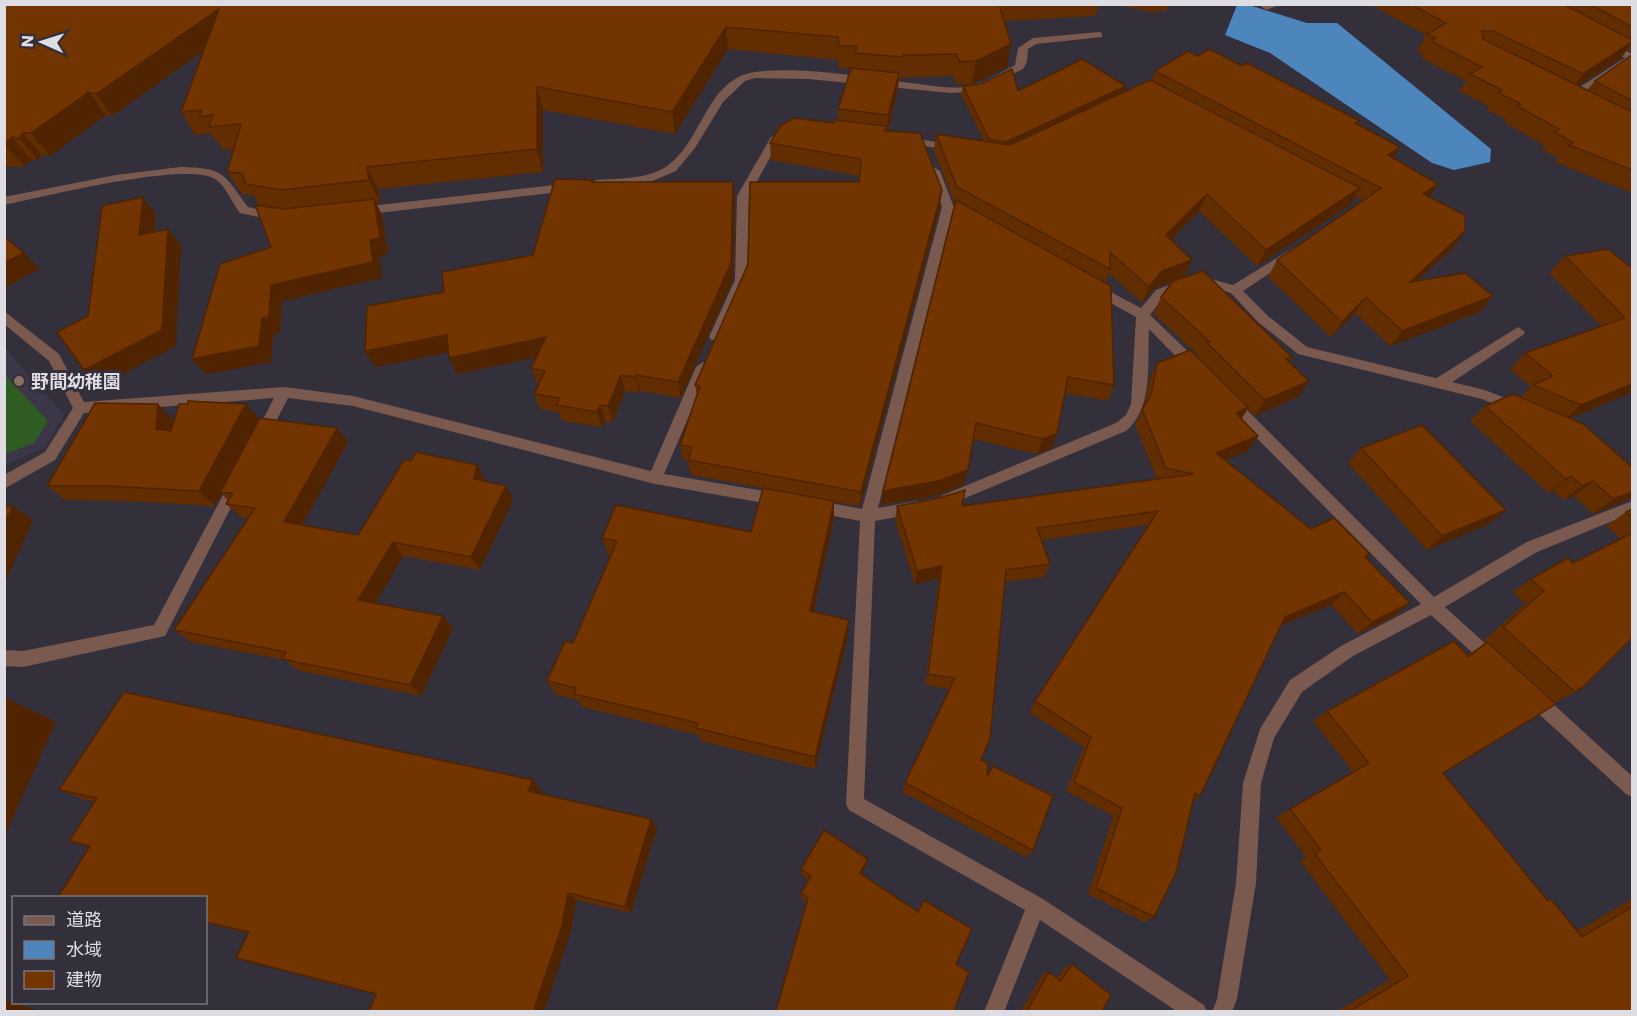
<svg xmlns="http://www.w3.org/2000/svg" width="1637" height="1016" font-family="Poppins,'Noto Sans JP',sans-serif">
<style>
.built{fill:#3c3748}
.green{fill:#2f5c21}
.water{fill:#4c86bd}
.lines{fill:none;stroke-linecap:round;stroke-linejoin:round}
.lane{fill:#7a594e;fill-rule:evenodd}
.street{fill:#7a594e;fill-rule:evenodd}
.wall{fill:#622d00}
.shaded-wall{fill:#502400}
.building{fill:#723400;stroke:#502400;stroke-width:1.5}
.education-dot{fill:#8d6e63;stroke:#332f3b;stroke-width:2}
.labels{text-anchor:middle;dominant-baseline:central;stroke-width:6;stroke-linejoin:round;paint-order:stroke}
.poi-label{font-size:18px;font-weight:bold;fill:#dfdde4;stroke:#332f3b;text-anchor:start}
</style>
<rect width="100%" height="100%" fill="#332f3b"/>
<path class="built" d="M4,347L64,415L45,447L5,465Z"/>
<path class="green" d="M5,375L48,421L34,443L5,454Z"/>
<path class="water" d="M1237,5H1249L1307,23H1337L1491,149L1490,162L1454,170L1432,163L1270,53L1225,35Z"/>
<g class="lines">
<path class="lane" d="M1099,32L1102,33V37L1036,44L1028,49L1027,62L1023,69L975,92L950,93L808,79L755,78L745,81L723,102L695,148L676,171L652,181L596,188L590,184L596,180C618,178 648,180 667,166C703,141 706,79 755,72C801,66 864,77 910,83C930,85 955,91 974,85C988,81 1002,72 1015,65L1018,48L1033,38Z
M180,167C225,168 223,173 248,207L281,214L283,217L277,221L240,213C232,203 226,186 215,179C186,161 43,197 4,205V197L116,175Z
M573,183L577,184V190L361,215L355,211L361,207Z
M1518,327L1525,332L1523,335L1445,387H1435L1433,383L1435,379Z"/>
<path class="street" d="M1258,4H1283L1266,10Z
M1604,43H1612L1632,54V62L1577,98L1576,101L1566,100V96L1625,58L1604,47Z
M784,131L789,134L779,141L749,196L747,280L721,340H711L709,337L735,280L737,196L771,137Z
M905,137L955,145L961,148L955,151L901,142V138Z
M934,167L940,171L953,205L963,211L957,215L952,213L878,508L917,501L922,503L924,507L922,511L917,513L875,521L864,799L1043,899L1204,1005L1207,1012H1178L1040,920L1004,1012H984L1025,910L849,810L846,804L860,521L814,512L809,510L807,506L809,502L814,500L862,509L942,207L928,171Z
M1293,248L1297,249V255L1243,291L1268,316L1307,347L1485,390L1520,404L1522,408L1520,412L1515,413L1482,399L1298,354L1258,322L1231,293L1197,284L1164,296L1150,315L1201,364L1203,368L1201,372H1191L1149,329C1147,362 1154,408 1126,431L951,504L946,506L941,504L939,500L941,496L1116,423L1126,415L1131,404L1136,317L1091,292L1089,289L1091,286H1099L1141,308L1156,290L1196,275L1233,285Z
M4,311L59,354L84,402L284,387L353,396L651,471L696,367L703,362L710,367L664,474L781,494L786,496L788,500L786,504L781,506L655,484L353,406L288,398L266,441H256L254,437L274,398L84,413L55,460L4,489V475L45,452L73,408L49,361L4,324Z
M1230,397L1235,398L1434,597L1527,542L1632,501V513L1537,552L1445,607L1499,656L1501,661L1499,666L1493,669L1487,666L1431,615L1353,656L1302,692L1274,738L1261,783L1256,883L1237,999L1232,1012H1212L1217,999L1236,883L1243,783L1260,729L1290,680L1341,646L1421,604L1225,406L1223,402L1225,398Z
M237,476L242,478L244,482L165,636L23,667L4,666V650L23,651L154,625L232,478Z
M1533,689L1539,691L1632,776V797L1626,794L1527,703L1524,697L1527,691Z"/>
</g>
<path class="wall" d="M4,4H1099L1096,16L1004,21L1007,67L972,84H957L953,76L901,78L900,80H898V90L888,131L940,207L860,506L834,502V519L813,612L849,620L848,635L815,769L701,741L699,735L582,707L578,700L556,695L547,681L573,643L611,555H608L602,538L751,532L763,488L691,475L688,461L683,460L680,445L697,395L695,385L859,182V176L771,160L770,143L838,121V109L851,68L839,69L838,60L728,49L675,134L543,110V172L378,189L380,203H376L382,215L388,254L379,256L382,278L282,301L280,333L273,334L271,362L206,374L192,359L271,247L260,206L253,195L242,194L227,172L234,149L223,150L216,139H214L210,133L195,135L181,112L203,51L112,116L106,115L50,156L42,155L37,160H31L24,167L4,166Z
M1112,4H1168L1166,11L1152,12Z
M1369,4H1632V52L1628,49L1621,58L1578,86L1587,90L1595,81L1632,55V193L1555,162L1558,158L1541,149L1544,145L1505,123L1507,120L1487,110L1489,107L1459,91L1466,81L1421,58L1423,54L1417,51L1426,35Z
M1198,56L1242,66L1360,121L1358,124L1400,147L1393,158L1438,184L1429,197L1465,231L1453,248L1417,281L1493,296L1480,312L1390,346L1355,313L1331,337L1268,277L1277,260L1363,200L1355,196L1350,205L1257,266L1199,211L1171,240L1192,260L1184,277L1292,357L1289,362L1309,381L1298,397L1255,416L1248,409L1242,418L1248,451L1225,460L1311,529L1370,554L1366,558L1394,616L1358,634L1331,605L1280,626L1200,796L1192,802L1154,917L1144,922L1088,894L1113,816L1066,791L1084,747L1029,712L1148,525L1042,540L1050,564L1044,577L1004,582L981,760L987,776L1033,850L1026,857L902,792L905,783L949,689L925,685L939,579L915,584L895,520L897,506H962L1157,479L1135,425L1144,406L1150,378L1157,363L1199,358L1200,357L1154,314L1161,297L1173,281L1155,288L1142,303L1109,273L1106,283L1114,385L1108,401L1065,393L1057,433L1052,448L1037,454L973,439L964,485L935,496L881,505L883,491L955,204L934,151L936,134L984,141L961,94L963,86L1018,91L1124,92L1152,81L1155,71Z
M592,180L593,182L735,199L733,279L681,398L640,391L639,393L625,391L613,422L605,421L602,427L562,421L559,412L540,409L534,394L538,385L531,368L537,357L457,374L449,358V352L375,367L365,351L444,292L533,255Z
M1565,256L1632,268V395L1631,393L1570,418L1632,467V498L1593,514L1574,496L1563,500L1553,491L1548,493L1470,421L1485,406L1521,397L1531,387L1510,369L1525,353L1601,326L1549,273Z
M158,404L173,420V425L259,419L245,446L337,428L348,442L302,525L358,535L411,461L477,465L485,479L484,481L506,486L513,500L480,570L403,556L375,603L443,616L453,628L421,696L297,670L285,660L191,642L174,630L248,519L241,517L226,504L228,501L221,493L215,506L124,501L66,500L47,486Z
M1361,448L1506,510L1489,524L1427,550L1348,463Z
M1632,509V638L1575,692L1554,703L1443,773L1547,900L1551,899L1577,931L1632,899V1011H1337L1390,980L1300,861L1306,857L1276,817L1353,772L1313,721L1327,711L1467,655L1487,642L1484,640L1525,604L1513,592L1531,579L1573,563L1621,539L1606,526L1626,512Z
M533,780L541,790L540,793L651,819L657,827L631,913L576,900L571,931L376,994L248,933L206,923V897L89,847L69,841L95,802L83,799L59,790Z
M866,866L862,874L918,911L924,900L972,929L807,903L802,899L801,893L809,881L802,875L801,869Z
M1072,964L1102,1011H1021L1042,975L1049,972L1057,978L1064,968Z"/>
<path class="shaded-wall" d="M219,9L231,31L112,116L96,94Z
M726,27L728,49L675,134L672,112Z
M1632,42L1621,58L1570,91L1583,74Z
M1011,44L1007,67L972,84L976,61Z
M899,73L898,90L887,133L888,115Z
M1126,86L1123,94L1005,151L1006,142Z
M537,87L543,110V172L537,149Z
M89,92L106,115L50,156L31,133Z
M23,133L42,155L37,160L19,138Z
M12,137L31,160L24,167L5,145Z
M1400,147L1389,164L1388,155Z
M367,167L378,189L380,203L369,180Z
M733,182L735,199L733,279L681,398L678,382Z
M1438,184L1427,200L1423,194Z
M1360,188L1350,205L1257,266L1266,250Z
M942,190L940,207L860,506L861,492Z
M1207,194L1199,211L1159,252L1166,235Z
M143,197L156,214L152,252L139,235Z
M374,199L382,215L388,254L379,256L382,278L282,301L280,333L273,334L271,362L206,374L192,359L262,318L271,285L370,240Z
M168,229L181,245L176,346L101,386L84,370Z
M1465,231L1453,248L1398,298L1410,282Z
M24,253L40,269L4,288V263Z
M1192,260L1184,277L1155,288L1142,303L1149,287L1162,271Z
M1493,296L1480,312L1390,346L1402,331Z
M1366,297L1355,313L1331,337L1342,322Z
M447,335L455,351L375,367L365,351Z
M546,337L552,354L457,374L449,358Z
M621,375L625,391L613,422L608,406Z
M636,375L640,391L639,393L635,377Z
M1309,381L1298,397L1255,416L1265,400Z
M1632,384V392L1631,393L1563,421L1581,405Z
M158,404L173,420L172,445L156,429Z
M246,404L259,419L215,506L199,491Z
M600,405L605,421L602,427L597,412Z
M1248,407L1239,423L1236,413Z
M337,428L348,442L297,535L284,522Z
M1057,433L1052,448L1037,454L1043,439Z
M1258,436L1248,451L1207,468L1216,453Z
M477,465L485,479L482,493L474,479Z
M968,470L964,485L935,496L881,505L883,491Z
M1571,476L1553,491L1548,493L1566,479Z
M1593,481L1574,496L1563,500L1582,486Z
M506,486L513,500L480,570L471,557Z
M1632,492V498L1593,514L1613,499Z
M834,501V519L810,626V611Z
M13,506L33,520L4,584V525Z
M1506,510L1489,524L1427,550L1442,536Z
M393,542L403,556L370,613L358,600Z
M942,566L939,579L915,584L917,571Z
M1344,592L1331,605L1272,629L1285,617Z
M1410,603L1394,616L1358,634L1372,622Z
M443,616L453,628L421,696L410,685Z
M849,620L848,635L815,769V757Z
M5,697L56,722L4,838V698Z
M533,780L541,790L538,800L528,791Z
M651,819L657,827L631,913L625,907Z
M868,859L866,866L859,879L860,873Z
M568,893L576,900L571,931L544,1011L534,1009Z
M4,1001L14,1002L39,1011H11L4,1009Z"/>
<path class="building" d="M4,4H999L1011,44L976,61L960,62L956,54L903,55L902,57L855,53L857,46H839L838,37L726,27L672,112L537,87V149L367,167L369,180L281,190L246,184L242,173L227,172L241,124L209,127L213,115L199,117L202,110L181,112L219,9L96,94L89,92L31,133H23L19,138L12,137L4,145Z
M1410,4H1561L1573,9L1632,40V42L1583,74L1493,31H1482L1483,39L1632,112V170L1569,145L1573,142L1554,132L1559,129L1517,106L1521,104L1499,93L1502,90L1470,74L1482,67L1431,41L1436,38L1427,34L1446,23Z
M1588,4H1632V27L1603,11Z
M1209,49L1242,66L1247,63L1360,121L1355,123L1400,147L1388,155L1438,184L1423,194L1465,215V231L1410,282L1465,273L1493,296L1402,331L1366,297L1342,322L1277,260L1381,188L1155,71L1188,51L1198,56Z
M1632,55V101L1595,81Z
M1082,59L1126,86L1006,142L989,139L963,86L981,84L1012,69L1018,91Z
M851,68L899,73L888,115L838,109Z
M1150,80L1360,188L1266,250L1207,194L1166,235L1192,260L1162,271L1149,287L1110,252V269L957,187L936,134L1010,145Z
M794,118L834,123V120L886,126L885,131L920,133L942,190L861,492L688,460L692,447L680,445L700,386L695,385L748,264L750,182H859L861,159L770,143L780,126Z
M555,179L592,180V182H733L731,263L678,382L636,375L635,377L621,375L608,406L600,405L597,412L556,405L560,398L534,394L545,371L531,368L546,337L449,358L447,335L365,351L367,306L444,292L442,272L533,255Z
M143,197L139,235L168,229L162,330L84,370L57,332L88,316L102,206Z
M374,199L380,238L370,240L373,262L271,285L269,317L262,318L259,346L192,359L220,264L271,247L255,205L284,209Z
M956,200L1111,286L1114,385L1068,377L1057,433L1043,439L976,423L968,470L938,481L883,491Z
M4,236L24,253L4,263Z
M1608,249L1632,268V384L1581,405L1533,385L1553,376L1525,353L1625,318L1565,256Z
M1203,271L1292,357L1286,359L1309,381L1265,400L1207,343L1210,342L1161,297L1173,281Z
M1190,350L1248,407L1236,413L1258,436L1216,453L1311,529L1334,518L1370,554L1365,557L1410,603L1372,622L1344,592L1285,617L1200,796L1195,793L1176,873L1154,917L1096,888L1122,808L1074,782L1091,737L1035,701L1158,511L1037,528L1050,564L1006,570L990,739L981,760L988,763L987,776L993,766L1053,796L1033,850L905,783L955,678L928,674L942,566L917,571L897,506L939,498L965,490L962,506L1194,474L1166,468L1142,409L1151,395L1157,363Z
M1513,394L1583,424L1632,467V492L1613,499L1593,481L1582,486L1571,476L1566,479L1485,406Z
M188,401L246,404L199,491L107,486H47L95,403L158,404L156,429L171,431L179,404H188Z
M260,418L337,428L284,522L358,535L404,460L411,461L416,452L477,465L474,479L506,486L471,557L393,542L358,600L443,616L410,685L282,659L286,652L174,630L255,508L226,504L233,493H220Z
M1422,425L1506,510L1442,536L1361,448Z
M763,488L834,501L810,611L849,620L815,757L696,728L698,723L574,694L576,688L547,681L565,641L573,643L617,541L602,538L616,505L751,532Z
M13,506L4,525V507Z
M1632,509V517L1626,512Z
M1632,533V638L1583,687L1575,692L1503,627L1544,591L1531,579L1568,558L1573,563Z
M1454,641L1469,657L1487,642L1556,704L1443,773L1548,901L1551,899L1582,937L1632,907V1011H1350L1408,976L1315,854L1321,850L1290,809L1369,763L1327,711Z
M124,692L533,780L528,791L651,819L625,907L568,893L562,926L534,1009L543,1011H369L376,994L236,958L249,932L206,922V897H58L90,846L69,841L97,798L59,790Z
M824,830L868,859L860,873L918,912L924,900L972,929L956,964L969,972L954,1011H776L808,898L801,893L811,876L801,869Z
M1072,964L1111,995L1102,1011H1027L1049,972L1061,981Z"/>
<circle class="education-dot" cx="19" cy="381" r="6"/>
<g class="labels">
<g class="poi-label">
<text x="31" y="381">野間幼稚園</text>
</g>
</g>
<rect width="1637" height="1016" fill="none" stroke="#dfdde4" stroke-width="12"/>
<rect x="12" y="896" width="195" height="108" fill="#332f3b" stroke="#78757f" stroke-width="1.5"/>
<rect x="24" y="916" width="30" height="9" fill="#7a594e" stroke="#78757f" stroke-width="1.5"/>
<text x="66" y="926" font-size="18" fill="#dfdde4">道路</text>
<rect x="24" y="941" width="30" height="18" fill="#4c86bd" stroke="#78757f" stroke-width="1.5"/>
<text x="66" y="956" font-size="18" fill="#dfdde4">水域</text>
<rect x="24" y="971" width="30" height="18" fill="#723400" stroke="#78757f" stroke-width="1.5"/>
<text x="66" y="986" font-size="18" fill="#dfdde4">建物</text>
<g transform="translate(42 42) rotate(273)" stroke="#332f3b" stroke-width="4.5" paint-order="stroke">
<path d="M0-4.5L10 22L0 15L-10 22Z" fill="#dfdde4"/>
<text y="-9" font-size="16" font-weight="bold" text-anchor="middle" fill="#dfdde4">N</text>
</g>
</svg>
